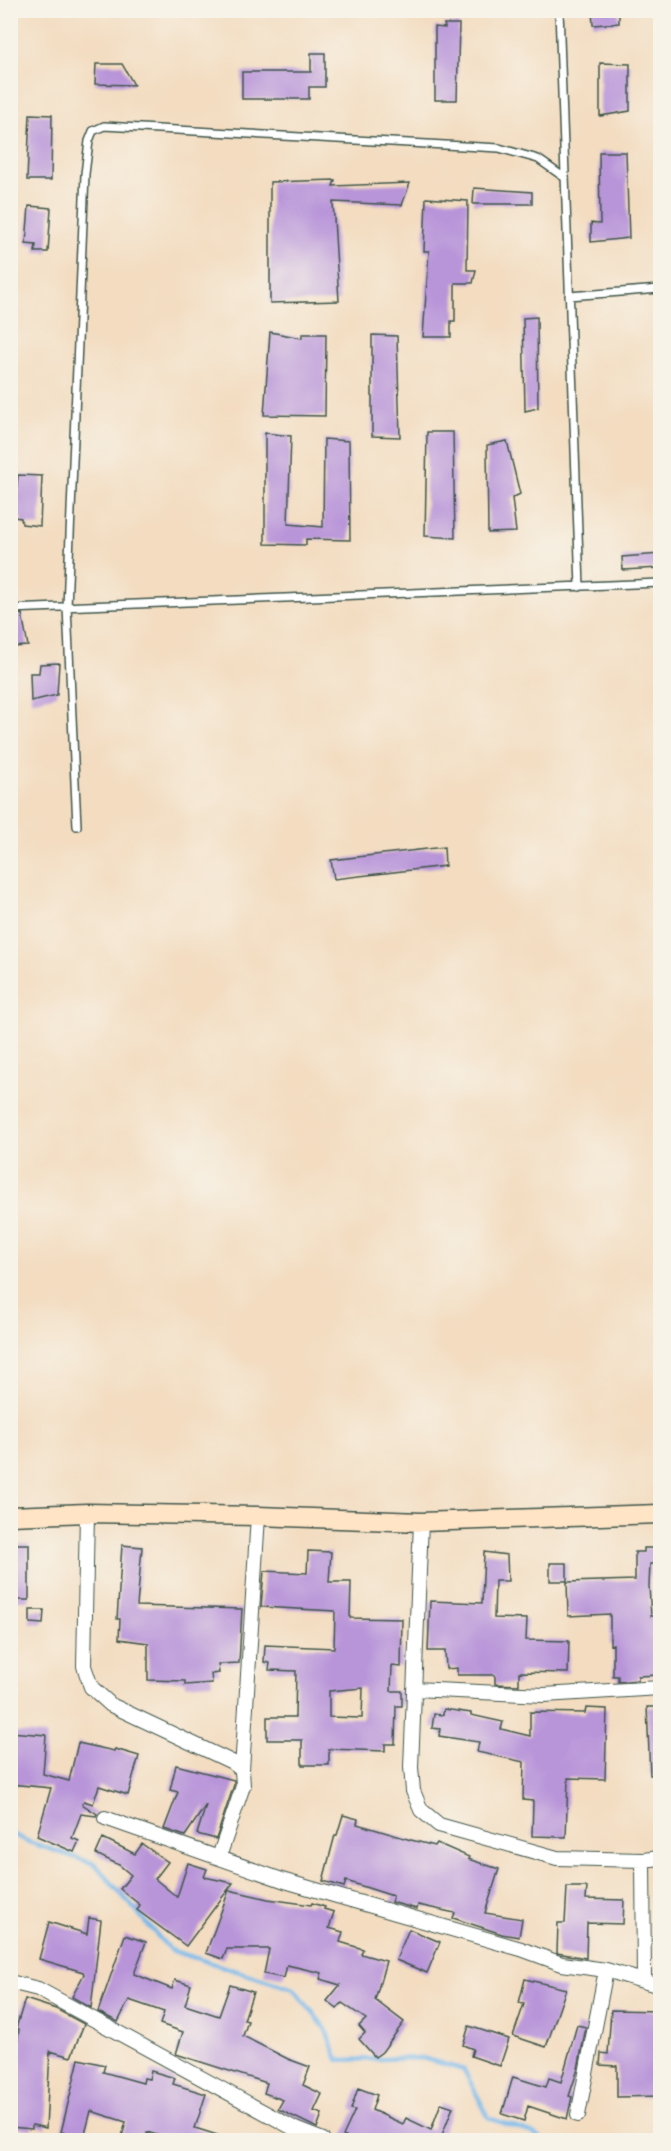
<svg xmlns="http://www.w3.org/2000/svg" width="671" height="2151" font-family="Dekko,sans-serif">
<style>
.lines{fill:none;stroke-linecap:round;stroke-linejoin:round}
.stream{stroke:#74b7ea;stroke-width:4.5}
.building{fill:#b894d9;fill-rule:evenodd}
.lane-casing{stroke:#3f5549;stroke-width:10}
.street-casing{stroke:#3f5549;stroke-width:16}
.secondary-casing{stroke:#3f5549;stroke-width:21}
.lane{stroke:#fff;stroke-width:7}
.street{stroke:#fff;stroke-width:14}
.secondary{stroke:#ffe4c6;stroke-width:18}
</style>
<rect width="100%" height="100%" fill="#f7f3e8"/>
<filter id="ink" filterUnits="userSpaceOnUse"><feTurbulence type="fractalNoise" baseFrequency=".0167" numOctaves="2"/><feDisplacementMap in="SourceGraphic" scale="12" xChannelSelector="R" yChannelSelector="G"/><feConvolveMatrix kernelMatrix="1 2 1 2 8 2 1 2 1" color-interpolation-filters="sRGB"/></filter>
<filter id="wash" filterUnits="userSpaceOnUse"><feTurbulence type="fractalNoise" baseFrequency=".008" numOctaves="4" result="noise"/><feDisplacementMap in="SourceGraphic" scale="24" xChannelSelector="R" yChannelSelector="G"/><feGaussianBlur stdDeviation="1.35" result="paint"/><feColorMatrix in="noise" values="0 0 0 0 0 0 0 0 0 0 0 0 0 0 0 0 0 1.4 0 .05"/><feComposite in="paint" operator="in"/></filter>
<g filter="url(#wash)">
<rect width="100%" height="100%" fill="#f3dcc0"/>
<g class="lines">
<path class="stream" d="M10,1833L29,1842L95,1864L170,1950L294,1989L325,2028L338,2060L422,2058L464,2070L489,2118L532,2133L542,2140"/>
</g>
<g id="blocks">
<path class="building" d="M592,10H619V23L593,25Z
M444,24H459L457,100H435V27L445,28Z
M311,53H325V87H309V99H242V72H311Z
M600,63L630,64V111L600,116Z
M96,64H122L134,85L95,84Z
M30,114L52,115L51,180H27Z
M599,152H626L629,238L591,242V223L600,224Z
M335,180L333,186L410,183L402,205L333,202L339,301L270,303V182Z
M474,188L532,192V204H473Z
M426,198L468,201L467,270H476L473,283H455V321H451V337H423L429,251H424Z
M29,206L51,208L48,252H35L36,245L26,244Z
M537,317L538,408L525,411L523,318Z
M270,332L302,338V334H326L325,416L264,415Z
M372,335L397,336L400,437L372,436Z
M427,432H453L455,538L425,536Z
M265,433L291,436L288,524L323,527L324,439L349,441L350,540L306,539V545L265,544Z
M507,441L520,494L512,498L516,532L488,533L487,445Z
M18,475L42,476L40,526L22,524L21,518L14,517Z
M660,554V568L623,570L622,557Z
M22,614L28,646L10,647V615Z
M59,663L57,695L31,701L30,673H39L40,664Z
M444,847L445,866L334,879L331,860Z
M11,1544H29V1600H10Z
M122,1545L142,1547L137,1606L242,1609L239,1663L218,1664L219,1673L211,1674L212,1683L185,1685V1681L148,1680V1643L119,1639L120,1619H117Z
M644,1548H660V1564H650L649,1586L651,1616H660V1675L638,1676V1680L618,1682V1676H613V1644L610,1645V1614L568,1616L567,1582L635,1580V1552H644Z
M308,1551L331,1552L329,1582H351L350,1618L402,1619L401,1667L392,1666L391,1691H402V1706H396L395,1744H385V1751L329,1749V1765H302V1740H267V1717H295L296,1671L269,1670L270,1663L264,1662L265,1645L334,1648L335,1611L261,1607L264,1571L307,1573ZM363,1688L362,1718L329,1717V1691Z
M484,1552L507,1555L508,1581H495L494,1618L527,1619L526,1640L569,1641L568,1673L519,1672V1685L495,1684V1675H457V1668L446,1669L445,1651H428L430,1601L482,1603Z
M550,1563H567V1581H550Z
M30,1610H44L43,1624L30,1623Z
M647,1707H660V1775H650Z
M586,1708L607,1709L605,1779L568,1778L566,1837L532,1836L533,1801L523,1800L524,1762L477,1752L479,1742L439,1736L440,1729L432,1728L434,1714L443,1715L444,1709L471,1713V1715L503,1722L501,1729L530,1736V1712L585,1713Z
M10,1732L46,1735L43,1774L69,1781L78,1743L114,1751L115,1749L139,1756L128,1795L99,1786L93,1804L84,1801L82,1804L97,1814L96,1816L81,1814L72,1838L79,1841L74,1852L37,1836L51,1788L10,1784Z
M176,1765L234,1780V1785L216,1839L197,1834L206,1805L185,1836L164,1829L178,1792L170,1790Z
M343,1815L358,1819L357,1824L411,1840L435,1846L437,1843L469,1857L468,1859L499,1869L485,1913L522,1919L519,1937L502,1934L453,1918L455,1913L418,1905L417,1909L391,1902L393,1896L346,1881L344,1887L323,1881L335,1835H337Z
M103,1838L135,1854L142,1844L168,1862L155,1879L177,1897L188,1863L207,1869L204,1877L233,1883L186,1946L137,1910L140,1905L120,1889L131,1875L119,1865L96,1854Z
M567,1887H587L586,1899L624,1900L623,1924L587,1923L586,1958L557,1953L558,1923H565Z
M229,1890L268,1899L311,1905L312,1903L325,1907L324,1909L334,1912L329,1928L343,1932L340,1942L363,1949L361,1954L386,1961L375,2000L404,2022L382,2052L375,2057L359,2039L365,2033L359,2026L366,2019L342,2003L337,2009L327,2001L340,1985L320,1979L322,1973L287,1965L284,1978L264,1974L269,1949H227L223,1959L206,1953Z
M89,1918L101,1920L91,2008L72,1997L84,1974L83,1972L39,1959L49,1922L87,1934Z
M409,1929L440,1942L427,1973L396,1960Z
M125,1935L146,1942L134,1974L172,1989L175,1980L191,1985L185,2005L219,2016L230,1985L253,1992L244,2020L248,2021L243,2036L288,2059L310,2067L303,2085L322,2094L314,2111L322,2114L317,2128L278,2109L283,2100L264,2093L267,2083L176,2054L183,2032L160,2024L164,2012L129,2000L118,2022L98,2012Z
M525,1979L566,1989L546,2047L513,2036L524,2004L519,2003Z
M25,1999L56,2009L84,2024L71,2057L50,2051L46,2128L32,2125V2129L10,2127V2056H16L19,2029L16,2028Z
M611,2010L660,2011V2096L617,2097V2066L600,2065L601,2053L608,2054Z
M577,2025L586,2027L578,2069L569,2096L572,2097L567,2119L528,2106L524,2121L502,2114L513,2077L546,2087L549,2078L561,2082Z
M469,2026L509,2039L500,2066L471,2056L473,2049L463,2045Z
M79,2059L105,2065L103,2072L143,2083L144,2078L149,2079L151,2071L175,2078L173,2084L206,2094L195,2128L227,2138V2140H174L147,2132V2140H121L126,2122L91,2111L84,2138L61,2132Z
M358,2088L377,2095L372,2110L403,2124L406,2118L431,2130L441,2103L453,2107L442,2135L453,2140H353L343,2136L355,2110L351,2109Z"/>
</g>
</g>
<g filter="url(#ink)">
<use href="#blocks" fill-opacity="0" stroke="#3f5549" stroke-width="1.5"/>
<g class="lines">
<defs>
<path id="lane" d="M559,10L580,587
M569,296L660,289
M10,609L660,583
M77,826L67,607L85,174L89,141L93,131L104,126L499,148L538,159L565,178"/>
<path id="street" d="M87,1513L84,1666L91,1687L111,1705L232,1762L242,1770
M421,1522L411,1767L413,1791L421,1810L439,1825L557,1858L643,1860L660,1858
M414,1689L544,1695L660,1688
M105,1818L285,1881L521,1949L562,1964L606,1970L660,1986
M219,1857L243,1786L242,1770L258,1516
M643,1860L644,1980
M10,1982L38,1989L295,2129L323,2140
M578,2115L606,1970"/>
<path id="secondary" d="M10,1516L87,1513L258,1516L421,1522L660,1514"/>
</defs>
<use href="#lane" class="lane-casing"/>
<use href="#street" class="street-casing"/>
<use href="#secondary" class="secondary-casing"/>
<use href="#lane" class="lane"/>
<use href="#street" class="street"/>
<use href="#secondary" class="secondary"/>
</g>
</g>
<rect width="671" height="2151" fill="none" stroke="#f7f3e8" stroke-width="36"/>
</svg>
